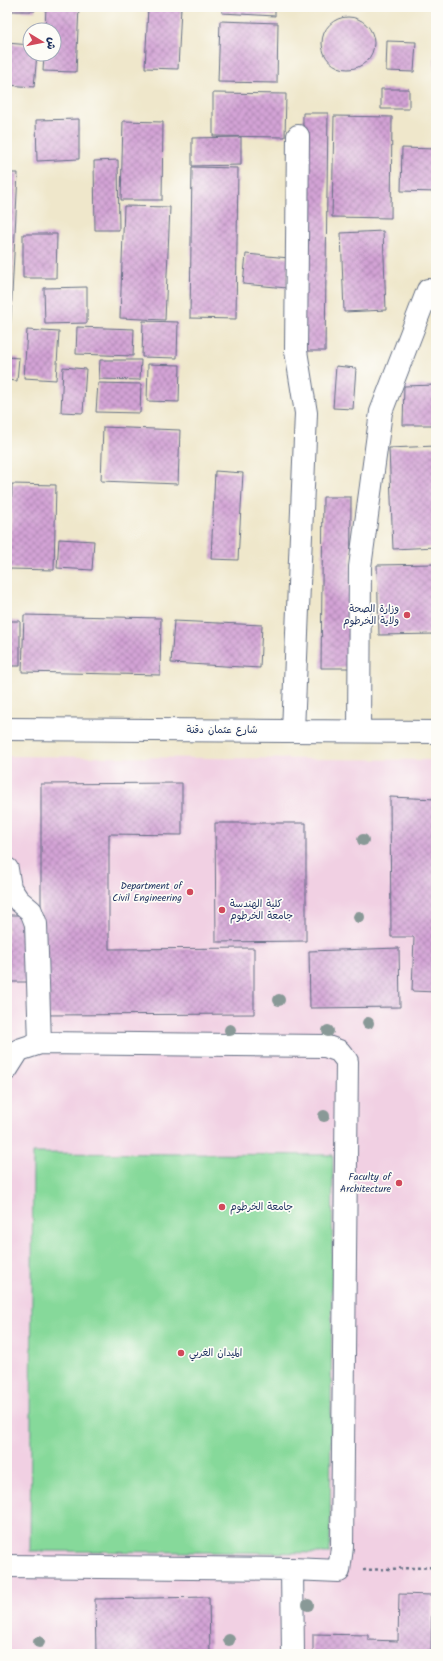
<svg xmlns="http://www.w3.org/2000/svg" width="443" height="1661" font-family="Kalam,'Playpen Sans Arabic',sans-serif">
<style>
.built{fill:#f1d0e3}
.green{fill:#86d99a;stroke:#50847c}
.building{fill:url(#building-cross-hatch)}
.lines{fill:none;stroke-linecap:round;stroke-linejoin:round}
.minor-casing{stroke:#656f84;stroke-width:24}
.path{stroke:#656f84;stroke-width:2.5;stroke-dasharray:3 3;stroke-linecap:butt}
.minor{stroke:#fff;stroke-width:22}
.tree{fill:#899997}
.poi-dot{fill:#d1495b;stroke:#fdfcf7;stroke-width:1.5}
.labels{text-anchor:middle;dominant-baseline:central;stroke-width:3.5;stroke-linejoin:round;paint-order:stroke}
.poi-label{font-size:10px;fill:#1b2f5e;stroke:#fdfcf7;text-anchor:end}
.street-label{font-size:10px;fill:#1b2f5e;stroke:#fdfcf7}
</style>
<defs>
<pattern id="building-cross-hatch" width="8" height="8" patternUnits="userSpaceOnUse"><rect width="8" height="8" fill="#d3a3d5"/><path d="M0 0l8 8M0 8l8-8" fill="none" stroke="#aa85b0"/></pattern>
</defs>
<rect width="100%" height="100%" fill="#fdfcf7"/>
<filter id="ink" filterUnits="userSpaceOnUse"><feTurbulence type="fractalNoise" baseFrequency=".025" numOctaves="2"/><feDisplacementMap in="SourceGraphic" scale="8" xChannelSelector="R" yChannelSelector="G"/><feConvolveMatrix kernelMatrix="1 2 1 2 8 2 1 2 1" color-interpolation-filters="sRGB"/></filter>
<filter id="wash" filterUnits="userSpaceOnUse"><feTurbulence type="fractalNoise" baseFrequency=".012" numOctaves="4" result="noise"/><feDisplacementMap in="SourceGraphic" scale="16" xChannelSelector="R" yChannelSelector="G"/><feGaussianBlur stdDeviation="0.9" result="paint"/><feColorMatrix in="noise" values="0 0 0 0 0 0 0 0 0 0 0 0 0 0 0 0 0 1.4 0 .05"/><feComposite in="paint" operator="in"/></filter>
<g filter="url(#wash)">
<rect width="100%" height="100%" fill="#efe7cb"/>
<path class="built" d="M7,756L436,760V1654H7Z"/>
<path class="green" d="M33,1153L333,1155L330,1553L30,1551Z"/>
<g id="blocks">
<path class="building" d="M7,7H35V11H7Z
M46,7H79L76,72L43,71L44,54H54V30H45Z
M148,7H181L178,69L145,68Z
M222,7H275V16L222,13Z
M322 43a26 26 0 1 1 52 0a26 26 0 1 1-52 0Z
M220,21L278,23L277,83L218,82Z
M387,41L416,42L414,72L386,71Z
M7,43L30,45V54H37L34,87L7,85Z
M435,52H436V70H434Z
M381,89H409V109H381Z
M213,93L286,94L285,137L213,136Z
M303,113H328L325,351H300Z
M334,116L392,117L391,218L332,217Z
M79,119V159L37,161L36,120Z
M123,121L163,122L162,200H121Z
M241,137V165L192,166V138Z
M402,148L436,149V192L401,191Z
M118,160L119,230H95L94,161Z
M192,167L238,168L236,319L190,318Z
M7,173H18L10,335H7Z
M124,206L170,207L165,320L120,318Z
M383,231L386,310L344,312L341,233Z
M23,234H57L56,278H23Z
M246,254L289,258L287,288L243,284Z
M87,287V323L45,324L44,288Z
M143,321L178,322L177,358L142,357Z
M77,327L134,329L133,356L76,354Z
M27,330L59,332L56,380L24,378Z
M7,357L19,358L17,381L7,380Z
M100,360H141L140,380L99,379Z
M148,364L180,365L179,402L147,401Z
M336,366L356,368L353,409L333,408Z
M63,367L86,369L83,413L61,412Z
M98,383L141,384L140,413L96,412Z
M436,385V425H403L404,386Z
M103,427L180,430L178,484L101,481Z
M436,446V547L393,549L389,448Z
M215,471L243,473L238,560L211,559Z
M12,484L56,485L54,570L9,569Z
M323,497H351L350,668H321Z
M59,539L94,541L92,570L57,568Z
M436,564V634L379,635L377,565Z
M24,615L161,618L160,675L22,672Z
M7,621H20V666H7Z
M174,621L262,625L260,668L171,663Z
M182,783V835L109,834V949L254,948V1014L41,1015V784Z
M390,797L436,799V992L412,991L414,937H391Z
M215,823H306V941L216,942Z
M7,915H28L27,982H7Z
M399,948L400,1007L310,1008L309,951Z
M399,1594L432,1595L431,1654H313V1634L368,1635V1640L398,1641Z
M209,1597L210,1654H96L95,1599Z"/>
</g>
</g>
<g filter="url(#ink)">
<use href="#blocks" fill-opacity="0" stroke="#656f84" stroke-width="1"/>
<g class="lines">
<defs>
<path id="minor" d="M7,729L436,732
M293,731L306,413L296,351L298,136
M359,731L360,567L381,412L428,290
M7,869L10,888L18,900L31,911L36,924L40,1043
M7,1069L19,1050L40,1043L325,1046L339,1051L347,1061L342,1547L339,1571L292,1569L293,1654
M7,1566L292,1569"/>
</defs>
<use href="#minor" class="minor-casing"/>
<path class="path" d="M363,1570L436,1567"/>
<use href="#minor" class="minor"/>
</g>
<g class="tree">
<circle cx="363" cy="840" r="6"/>
<circle cx="359" cy="917" r="6"/>
<circle cx="279" cy="1000" r="6"/>
<circle cx="368" cy="1023" r="6"/>
<circle cx="230" cy="1030" r="6"/>
<circle cx="328" cy="1031" r="6"/>
<circle cx="324" cy="1116" r="6"/>
<circle cx="308" cy="1605" r="6"/>
<circle cx="229" cy="1640" r="6"/>
<circle cx="39" cy="1642" r="6"/>
</g>
</g>
<g class="poi-dot">
<circle cx="407" cy="615" r="4"/>
<circle cx="190" cy="892" r="4"/>
<circle cx="222" cy="910" r="4"/>
<circle cx="399" cy="1183" r="4"/>
<circle cx="222" cy="1207" r="4"/>
<circle cx="181" cy="1353" r="4"/>
</g>
<g class="labels">
<g class="poi-label">
<text x="399" y="609">وزارة الصحة<tspan x="399" dy="12">ولاية الخرطوم</tspan></text>
<text x="182" y="886">Department of<tspan x="182" dy="12">Civil Engineering</tspan></text>
<text x="230" y="904" text-anchor="start">كلية الهندسة<tspan x="230" dy="12">جامعة الخرطوم</tspan></text>
<text x="391" y="1177">Faculty of<tspan x="391" dy="12">Architecture</tspan></text>
<text x="230" y="1207" text-anchor="start">جامعة الخرطوم</text>
<text x="189" y="1353" text-anchor="start">الميدان الغربي</text>
</g>
<g class="street-label">
<text x="222" y="730">شارع عثمان دقنة</text>
</g>
</g>
<rect width="443" height="1661" fill="none" stroke="#fdfcf7" stroke-width="24"/>
<g transform="translate(42 42) rotate(100)"><circle r="19" fill="#fdfcf7" stroke="#a3aaba"/>
<path d="M0-3L7 15L0 10L-7 15Z" fill="#d1495b"/>
<text y="-6" font-size="11" font-weight="bold" text-anchor="middle" fill="#1b2f5e">ش</text>
</g>
</svg>
